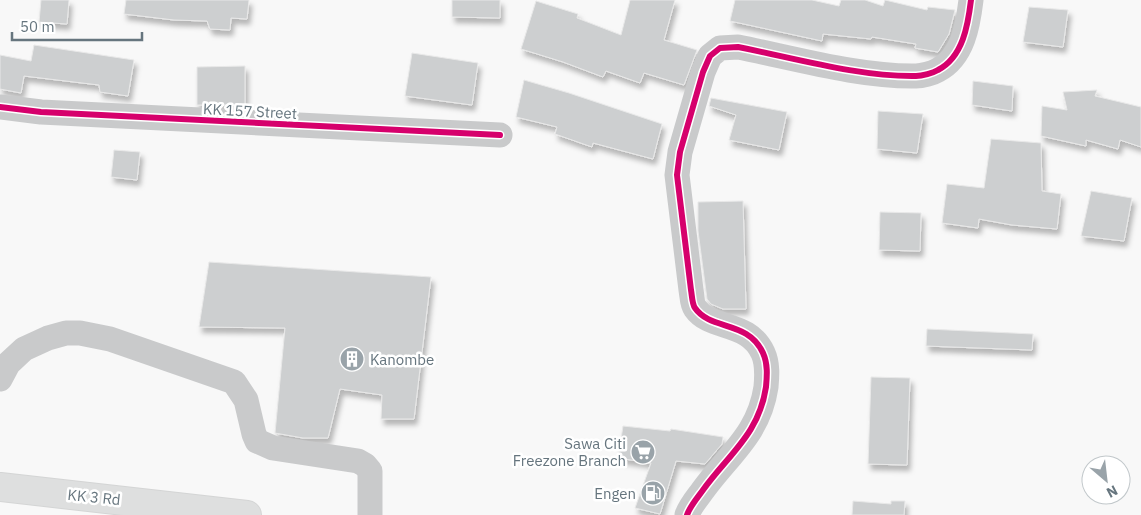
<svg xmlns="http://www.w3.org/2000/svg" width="1141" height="515" font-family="'IBM Plex Sans',sans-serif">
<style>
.building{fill:#cdcfd0;stroke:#e8e8e8;filter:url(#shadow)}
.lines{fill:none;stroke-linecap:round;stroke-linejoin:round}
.highway-casing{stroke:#d4d5d5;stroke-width:30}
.minor{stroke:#c9cacb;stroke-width:25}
.highway{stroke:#dedfdf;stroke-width:28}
.cycleway-casing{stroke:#fff;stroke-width:9}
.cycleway{stroke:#d6006c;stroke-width:6}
.labels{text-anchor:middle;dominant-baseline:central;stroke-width:5;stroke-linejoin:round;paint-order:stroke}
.street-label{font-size:15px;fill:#66757e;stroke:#fff}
.poi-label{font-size:15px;fill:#66757e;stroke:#fff;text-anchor:end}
</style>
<defs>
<filter id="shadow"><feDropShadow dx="3" dy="5.5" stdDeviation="2.5" flood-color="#0004"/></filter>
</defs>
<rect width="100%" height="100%" fill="#f8f8f8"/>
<path class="building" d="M41,0H69L67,24L39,22Z
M126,0H249L247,19L231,18L230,30L210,29L207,21L174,20L124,14Z
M452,0H500V18L452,17Z
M630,0H675L664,40L697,50L684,85L644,73L640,83L606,71L603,77L563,62L521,49L536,1L578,14L577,18L621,35Z
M735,0H812L839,6L841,0H865L883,6L885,0L927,10L928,7L955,10L949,34L938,52L915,48L916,44L872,37L871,39L823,34L822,41L730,21Z
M1029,7L1068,10L1063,47L1023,42Z
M34,45L134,60L128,96L100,92L99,85L24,76L21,93L0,89V55L31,61Z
M412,53L478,63L472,105L405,96Z
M245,66V105H197V67Z
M524,80L569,93L662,124L653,159L593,143L592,147L555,134L557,127L516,117Z
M973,81L1013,86L1012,111L972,105Z
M1097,90L1095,96L1141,107V147L1120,140L1118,149L1086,140V146L1041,136L1042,106L1067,110L1063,92Z
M711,98L787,112L779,150L729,140L736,115L709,106Z
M878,111L923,114L917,153L877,149Z
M991,139L1041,143L1042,191L1061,194L1057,229L1012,225L979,219L978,228L942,223L947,184L984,188Z
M114,150L140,152L137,180L111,177Z
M1091,191L1132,198L1124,241L1081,236Z
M743,201L746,309H723L711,304L707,299L698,231V202Z
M880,212L921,213L920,251L879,250Z
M209,262L431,277L414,419H381L382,395L340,389L328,438H303L275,433L285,328L199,327Z
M927,329L1033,334L1032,350L926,346Z
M871,377L910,378L907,465L868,464Z
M623,426L670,431L671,429L723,437L722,444L705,464L676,461L660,514L635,508L651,463L618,458Z
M853,501L891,504V501H905L904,515H852Z"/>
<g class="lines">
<defs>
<path id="highway" d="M0,487L247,515"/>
</defs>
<use href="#highway" class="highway-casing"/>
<path class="minor" d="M0,107L41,112L500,135
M0,379L8,364L24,349L48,338L66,333H80L110,339L234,382L246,400L254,434L257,441L273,448L358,461L365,465L370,471V515
M687,515C690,506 698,497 703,490C729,454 759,434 766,387C767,376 768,364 763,353C748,320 711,331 695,308C692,304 692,295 691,290L677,175L680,152L703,72L710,56L720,48L738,47C794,58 860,77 916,76C922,76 933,73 938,70C963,57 968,25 971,0"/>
<use href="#highway" class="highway"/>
<defs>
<path id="cycleway" d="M0,107L41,112L500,135
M687,515C690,506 698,497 703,490C729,454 759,434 766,387C767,376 768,364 763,353C748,320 711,331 695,308C692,304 692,295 691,290L677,175L680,152L703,72L710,56L720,48L738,47C794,58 860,77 916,76C922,76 933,73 938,70C963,57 968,25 971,0"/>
</defs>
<use href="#cycleway" class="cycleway-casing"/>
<use href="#cycleway" class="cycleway"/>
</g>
<defs>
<symbol id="building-disc" viewBox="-11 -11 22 22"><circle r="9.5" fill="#99a3a9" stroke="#fff"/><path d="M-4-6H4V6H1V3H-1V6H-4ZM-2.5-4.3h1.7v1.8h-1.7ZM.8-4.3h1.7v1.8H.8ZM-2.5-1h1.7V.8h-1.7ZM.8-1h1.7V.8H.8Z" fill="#fff"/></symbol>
<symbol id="supermarket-disc" viewBox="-11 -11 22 22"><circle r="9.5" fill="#99a3a9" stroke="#fff"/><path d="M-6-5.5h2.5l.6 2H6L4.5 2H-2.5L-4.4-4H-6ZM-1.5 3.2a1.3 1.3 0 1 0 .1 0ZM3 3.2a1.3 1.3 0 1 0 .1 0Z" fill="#fff"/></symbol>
<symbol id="fuel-disc" viewBox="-11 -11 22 22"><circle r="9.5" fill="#99a3a9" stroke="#fff"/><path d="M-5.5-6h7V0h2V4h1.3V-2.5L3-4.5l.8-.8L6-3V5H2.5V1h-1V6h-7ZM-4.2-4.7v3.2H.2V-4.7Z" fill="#fff"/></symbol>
</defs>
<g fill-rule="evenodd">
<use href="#building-disc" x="338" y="345" width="28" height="28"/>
<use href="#supermarket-disc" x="629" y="438" width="28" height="28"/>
<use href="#fuel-disc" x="639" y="479" width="28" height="28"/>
</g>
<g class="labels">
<g class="street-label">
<text transform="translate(250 111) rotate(3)">KK 157 Street</text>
<text transform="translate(94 497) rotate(6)">KK 3 Rd</text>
</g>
<g class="poi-label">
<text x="370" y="359" text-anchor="start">Kanombe</text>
<text x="626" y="443">Sawa Citi<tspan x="626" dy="17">Freezone Branch</tspan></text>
<text x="636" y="493">Engen</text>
</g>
</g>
<g transform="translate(1106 480) rotate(152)"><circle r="24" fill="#ffffff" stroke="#c2c8cb"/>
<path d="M0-4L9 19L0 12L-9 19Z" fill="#99a3a9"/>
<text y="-8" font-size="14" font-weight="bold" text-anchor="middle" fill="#66757e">N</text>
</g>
<path d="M12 32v8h130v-8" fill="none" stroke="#66757e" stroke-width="2.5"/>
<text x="20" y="32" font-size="15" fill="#66757e" stroke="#ffffff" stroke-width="4" paint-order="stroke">50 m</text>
</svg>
